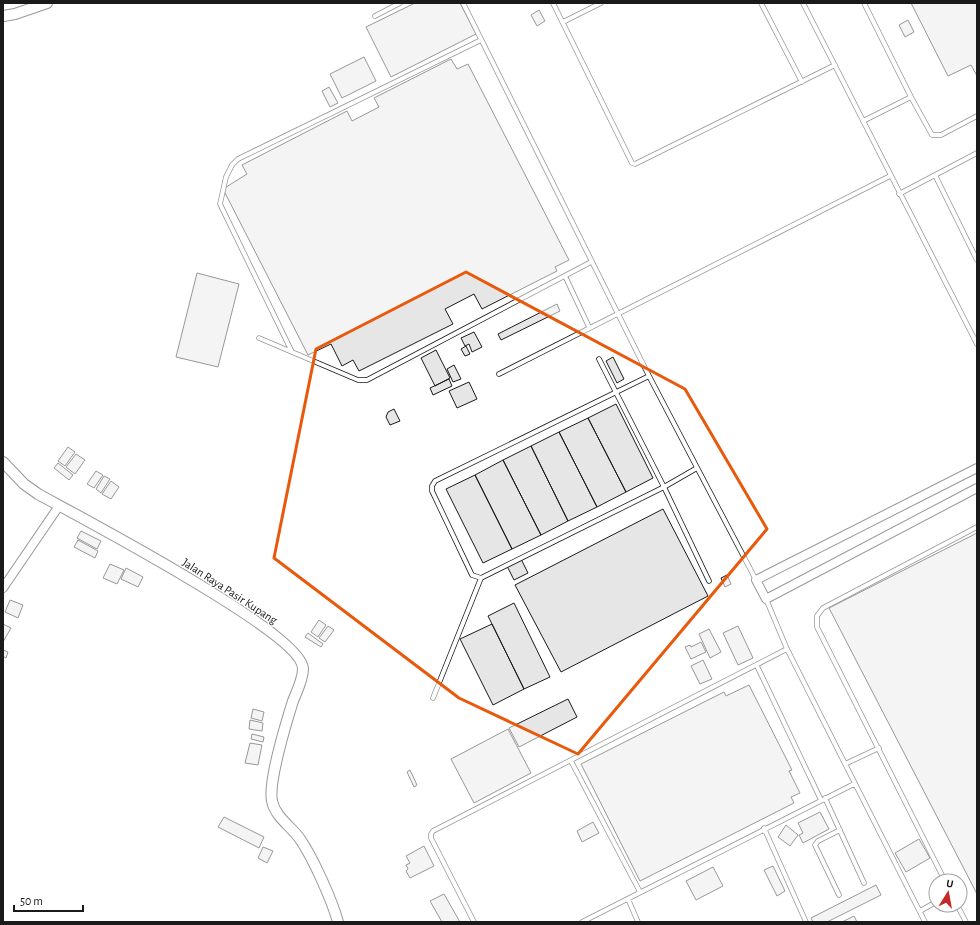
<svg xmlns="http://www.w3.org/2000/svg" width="980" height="925" font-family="'Alegreya Sans',sans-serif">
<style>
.building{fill:#e6e6e6;stroke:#1a1a1a}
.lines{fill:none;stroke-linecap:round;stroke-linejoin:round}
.service-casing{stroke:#1a1a1a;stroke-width:5.5}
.minor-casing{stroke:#1a1a1a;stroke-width:10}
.tertiary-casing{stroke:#1a1a1a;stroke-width:12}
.service{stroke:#fff;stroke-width:4}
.minor{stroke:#fff;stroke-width:8}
.tertiary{stroke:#fff;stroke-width:10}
.marked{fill:none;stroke:#e8590c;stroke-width:3;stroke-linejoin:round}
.labels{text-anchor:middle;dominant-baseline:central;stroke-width:3;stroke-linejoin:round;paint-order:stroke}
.street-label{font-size:12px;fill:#1a1a1a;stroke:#fff}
</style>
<rect width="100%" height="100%" fill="#fff"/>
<path class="building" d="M415,3H460L476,34L391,77L366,27Z
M911,3H977V76L971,65L948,76Z
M539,10L545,21L537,26L531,15Z
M908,20L914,32L905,37L899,25Z
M364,57L376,81L342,98L330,74Z
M451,59L457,69L468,64L569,260L555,267L557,271L482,309L474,294L445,309L453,324L359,371L353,360L342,366L331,344L308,355L223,189L247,174L242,165L347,111L352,121L379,107L374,98Z
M329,87L338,103L330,107L322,91Z
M197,273L239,284L218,367L176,357Z
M557,304L560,311L501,340L498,334Z
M474,332L482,347L472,352L469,344L465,346L461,338Z
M466,346L470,354L465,356L461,349Z
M436,350L450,378L435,386L421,358Z
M613,357L624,379L617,383L606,361Z
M454,365L461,379L453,382L447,369Z
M449,379L452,386L433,395L430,388Z
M469,382L477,399L457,408L449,391Z
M616,404L653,478L626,492L588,418Z
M394,409L400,421L390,425L386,417L388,412Z
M588,418L626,492L597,507L559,432Z
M559,432L597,507L568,521L531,446Z
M531,446L568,521L541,535L503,460Z
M68,447L75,452L65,466L58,461Z
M76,454L85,460L75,474L66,467Z
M503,460L541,535L512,549L475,475Z
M58,463L73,475L69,480L54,468Z
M96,471L103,475L94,488L87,484Z
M475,475L512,549L483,563L446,489Z
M104,476L110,479L101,493L96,489Z
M111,481L119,487L111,499L102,494Z
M663,509L708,596L561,672L515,585Z
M81,531L101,541L97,549L77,538Z
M977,533V894L829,608Z
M78,540L98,551L95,558L74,547Z
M521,559L528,573L514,580L507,566Z
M110,564L124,570L117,584L103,578Z
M126,568L143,577L138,587L121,579Z
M727,575L731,584L725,587L721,578Z
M10,600L23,605L18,618L5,612Z
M514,603L550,677L524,689L488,616Z
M319,620L326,625L318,637L311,632Z
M3,624L11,628L3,642Z
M492,624L524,689L493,705L460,639Z
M328,626L334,630L325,642L319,638Z
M738,626L753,658L738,665L723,633Z
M709,629L721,652L710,658L699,634Z
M308,633L323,644L321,647L305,637Z
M701,642L706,652L691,659L685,647L690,645L691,647Z
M3,650L8,652L6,658L3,656Z
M703,660L712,679L700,684L691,666Z
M749,685L792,770L789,771L800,793L791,797L794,803L640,881L581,764L724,692L726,696Z
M568,699L577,717L519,747L509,728Z
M253,709L264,712L262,721L251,718Z
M250,720L263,723L262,731L249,729Z
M508,729L531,773L474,803L451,759Z
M252,734L264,737L263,742L251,739Z
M250,743L262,745L258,765L245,763Z
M410,770L417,785L414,787L407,772Z
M820,812L829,829L803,843L799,835L803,833L798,823Z
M224,817L264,837L259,848L218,827Z
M593,822L599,833L582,842L577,831Z
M786,825L798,835L790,846L778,837Z
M919,839L930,858L906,872L895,853Z
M424,846L434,866L410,878L406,871L408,869L406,865L410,863L406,856Z
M263,847L273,851L267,863L258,858Z
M773,866L785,891L777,896L764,870Z
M713,867L723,886L696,900L686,881Z
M876,885L881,895L827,922H813L811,918Z
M444,894L460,922H442L430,901Z
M854,916L857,922H842Z"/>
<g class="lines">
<defs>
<path id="service" d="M463,3L649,376L756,580
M553,3L632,163L635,164L835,65
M761,3L802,82
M803,3L977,344
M375,16L400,3
M563,22L601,3
M911,97L932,135H941L977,116
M863,121L911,97L864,3
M935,175L977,260
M899,194L977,153
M565,276L589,327
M259,338L358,380H367L591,262
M292,352L220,204L226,177L232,165L238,159L481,40
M599,359L664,487L709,581
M499,374L890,176
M481,578L472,575L432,491V486L435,481L649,376
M766,599L787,649L925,922
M757,666L821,800
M433,698L481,578L664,487L697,468
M571,761L640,892
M845,764L879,748
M825,798L864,883
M764,828L806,922
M945,881L817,627V616L823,608L977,527
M839,895L815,845L818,841L840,830
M628,899L638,922
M957,905L966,922
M920,911L936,902
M474,922L431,838V834L433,831L787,649
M582,922L854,784"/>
<path id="minor" d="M977,468L756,580L766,599L977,488
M3,588L59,506"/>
<path id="tertiary" d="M3,16L15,14L47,3
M3,462L24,484L38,494C76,515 304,634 303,669C303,679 297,691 293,701C287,720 268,782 272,801C275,817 292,827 300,839C313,858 332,900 338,922"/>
</defs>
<use href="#service" class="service-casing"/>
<use href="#minor" class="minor-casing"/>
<use href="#tertiary" class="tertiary-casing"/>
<use href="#service" class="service"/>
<use href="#minor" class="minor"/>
<use href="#tertiary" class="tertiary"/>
</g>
<path d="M0 0H980V925H0ZM466,272L685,389L767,529L578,754L459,698L274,558L316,349Z" fill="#fff" fill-opacity=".55" fill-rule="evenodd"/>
<path class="marked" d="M466,272L685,389L767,529L578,754L459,698L274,558L316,349Z"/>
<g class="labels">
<g class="street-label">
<text transform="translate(230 591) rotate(33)">Jalan Raya Pasir Kupang</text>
</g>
</g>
<rect width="980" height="925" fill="none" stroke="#1a1a1a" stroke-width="8"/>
<g transform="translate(948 893) rotate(11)"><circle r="19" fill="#ffffff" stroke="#a3a3a3"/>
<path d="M0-3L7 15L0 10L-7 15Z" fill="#c62828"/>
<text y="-6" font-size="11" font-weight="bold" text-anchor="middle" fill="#1a1a1a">U</text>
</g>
<path d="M14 905v6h69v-6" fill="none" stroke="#1a1a1a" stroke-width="2"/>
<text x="20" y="905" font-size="12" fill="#1a1a1a" stroke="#ffffff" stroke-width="3" paint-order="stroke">50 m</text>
</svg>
